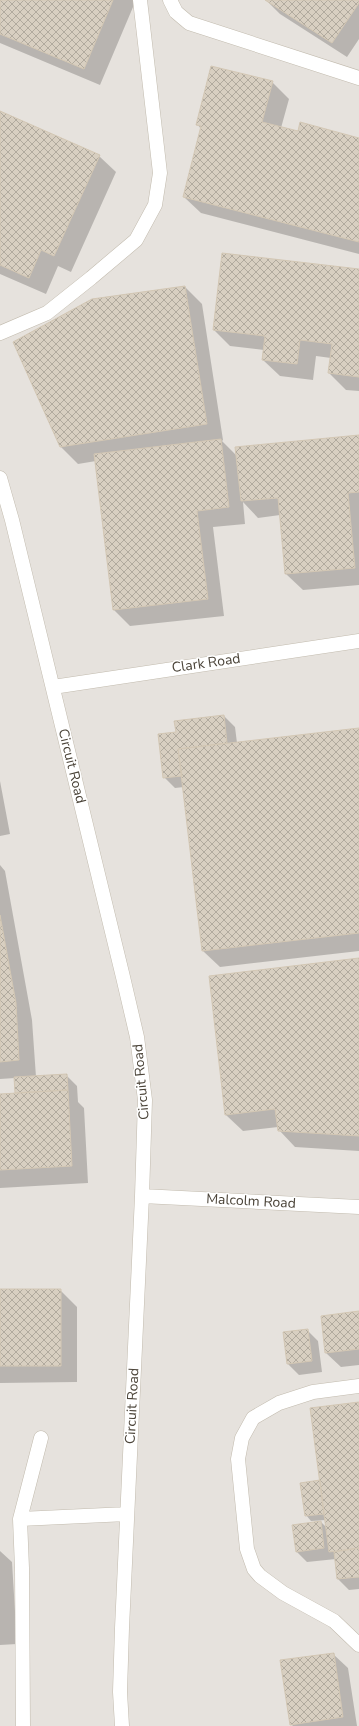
<svg xmlns="http://www.w3.org/2000/svg" width="359" height="1726" font-family="'Nunito Sans',sans-serif">
<style>
.industrial{fill:#e6e2dd}
.shadow{fill:#0003}
.building{fill:url(#building-cross-hatch);stroke:#d3c7b4}
.lines{fill:none;stroke-linecap:round;stroke-linejoin:round}
.service-casing{stroke:#c2bbae;stroke-width:15}
.service{stroke:#fff;stroke-width:14}
.labels{text-anchor:middle;dominant-baseline:central;stroke-width:3;stroke-linejoin:round;paint-order:stroke}
.street-label{font-size:14px;fill:#4b4439;stroke:#fff}
</style>
<defs>
<pattern id="building-cross-hatch" width="8" height="8" patternUnits="userSpaceOnUse"><rect width="8" height="8" fill="#d8cfc1"/><path d="M0 0l8 8M0 8l8-8" fill="none" stroke="#b1aa9e"/></pattern>
</defs>
<rect width="100%" height="100%" fill="#f6f3ec"/>
<path class="industrial" d="M0,0H359V1726H0Z"/>
<path class="shadow" d="M0,0H136L100,85L0,43Z
M266,0H359V39L347,57L280,14Z
M272,82L289,99L281,128L298,132L359,139V254L201,213L184,197L201,129L197,124Z
M0,112L99,156L116,172L71,272L58,266L46,294L0,274Z
M359,270V391L346,390L329,373L331,358L316,356L313,380L280,376L263,360L264,350L230,346L214,330Z
M185,287L202,304L223,440L222,441L237,456L359,436V585L303,590L286,574L280,515L258,518L243,502L245,524L213,527L224,616L130,626L114,610L96,461L78,464L61,447L14,343Z
M224,716L235,727L237,743L359,729V951L220,967L203,951L184,787L175,788L164,777L177,733Z
M0,781L10,834L0,836Z
M0,865L5,871L32,1020L36,1077L66,1075L77,1086L78,1102L84,1108L88,1183L0,1188V1095L17,1094L15,1078L0,1079Z
M359,959V1151L295,1147L279,1130L278,1127L243,1131L226,1115Z
M0,1290H60L77,1307V1382L0,1383Z
M359,1312V1365L341,1367L326,1353Z
M307,1330L318,1341L322,1372L299,1375L288,1364L285,1333Z
M359,1403V1589L349,1590L338,1579L336,1559L307,1562L296,1551L321,1522L327,1528L326,1520L311,1521L306,1515L321,1481Z
M0,1551L12,1562L17,1644L0,1645Z
M333,1654L348,1668L357,1726H293L291,1724Z"/>
<path class="building" d="M0,0H113L84,69L0,34Z
M265,0H359V3L332,43Z
M211,66L273,81L262,122L298,131L300,122L359,138V242L183,197L201,126L196,125Z
M0,111L100,155L54,256L41,250L29,278L0,265Z
M222,253L359,269V377L328,373L332,344L300,340L297,364L262,360L265,336L213,330Z
M185,286L207,424L60,447L13,342L92,299Z
M359,435V492L348,493L355,568L285,574L278,498L241,501L235,447Z
M221,439L229,507L197,511L208,599L113,610L94,454Z
M224,715L227,743L178,749L182,776L163,778L158,734L176,732L174,721Z
M359,728V933L202,951L178,749Z
M0,915L16,1003L19,1060L0,1062Z
M359,958V1136L278,1131L275,1109L225,1115L209,976Z
M67,1074L68,1090L15,1093L14,1077Z
M68,1090L72,1166L0,1170V1094Z
M0,1289H61V1366H0Z
M359,1311V1349L325,1353L321,1316Z
M308,1329L312,1361L287,1364L283,1332Z
M359,1402V1548L329,1552L310,1408Z
M320,1480L324,1514L305,1516L300,1483Z
M321,1521L324,1548L296,1552L292,1525Z
M359,1548V1577L337,1579L334,1552Z
M334,1653L343,1717L290,1725L280,1660Z"/>
<g class="lines">
<defs>
<path id="service" d="M170,0L176,12L189,23L359,78
M0,333L47,313L91,278L136,240L155,205L160,173L140,0
M0,478L12,520L123,977L137,1037L145,1100L142,1196L122,1628L120,1692L122,1726
M53,687L359,641
M142,1196L359,1207
M359,1386L313,1392L279,1403L253,1418L242,1438L238,1459L247,1549L254,1569L260,1576L283,1593L334,1621L359,1645
M20,1519L127,1514
M23,1726L22,1568L20,1519L41,1438"/>
</defs>
<use href="#service" class="service-casing"/>
<use href="#service" class="service"/>
</g>
<g class="labels">
<g class="street-label">
<text transform="translate(206 663) rotate(-8)">Clark Road</text>
<text transform="translate(72 766) rotate(76)">Circuit Road</text>
<text transform="translate(141 1082) rotate(-95)">Circuit Road</text>
<text transform="translate(251 1201) rotate(3)">Malcolm Road</text>
<text transform="translate(132 1406) rotate(-87)">Circuit Road</text>
</g>
</g>
</svg>
